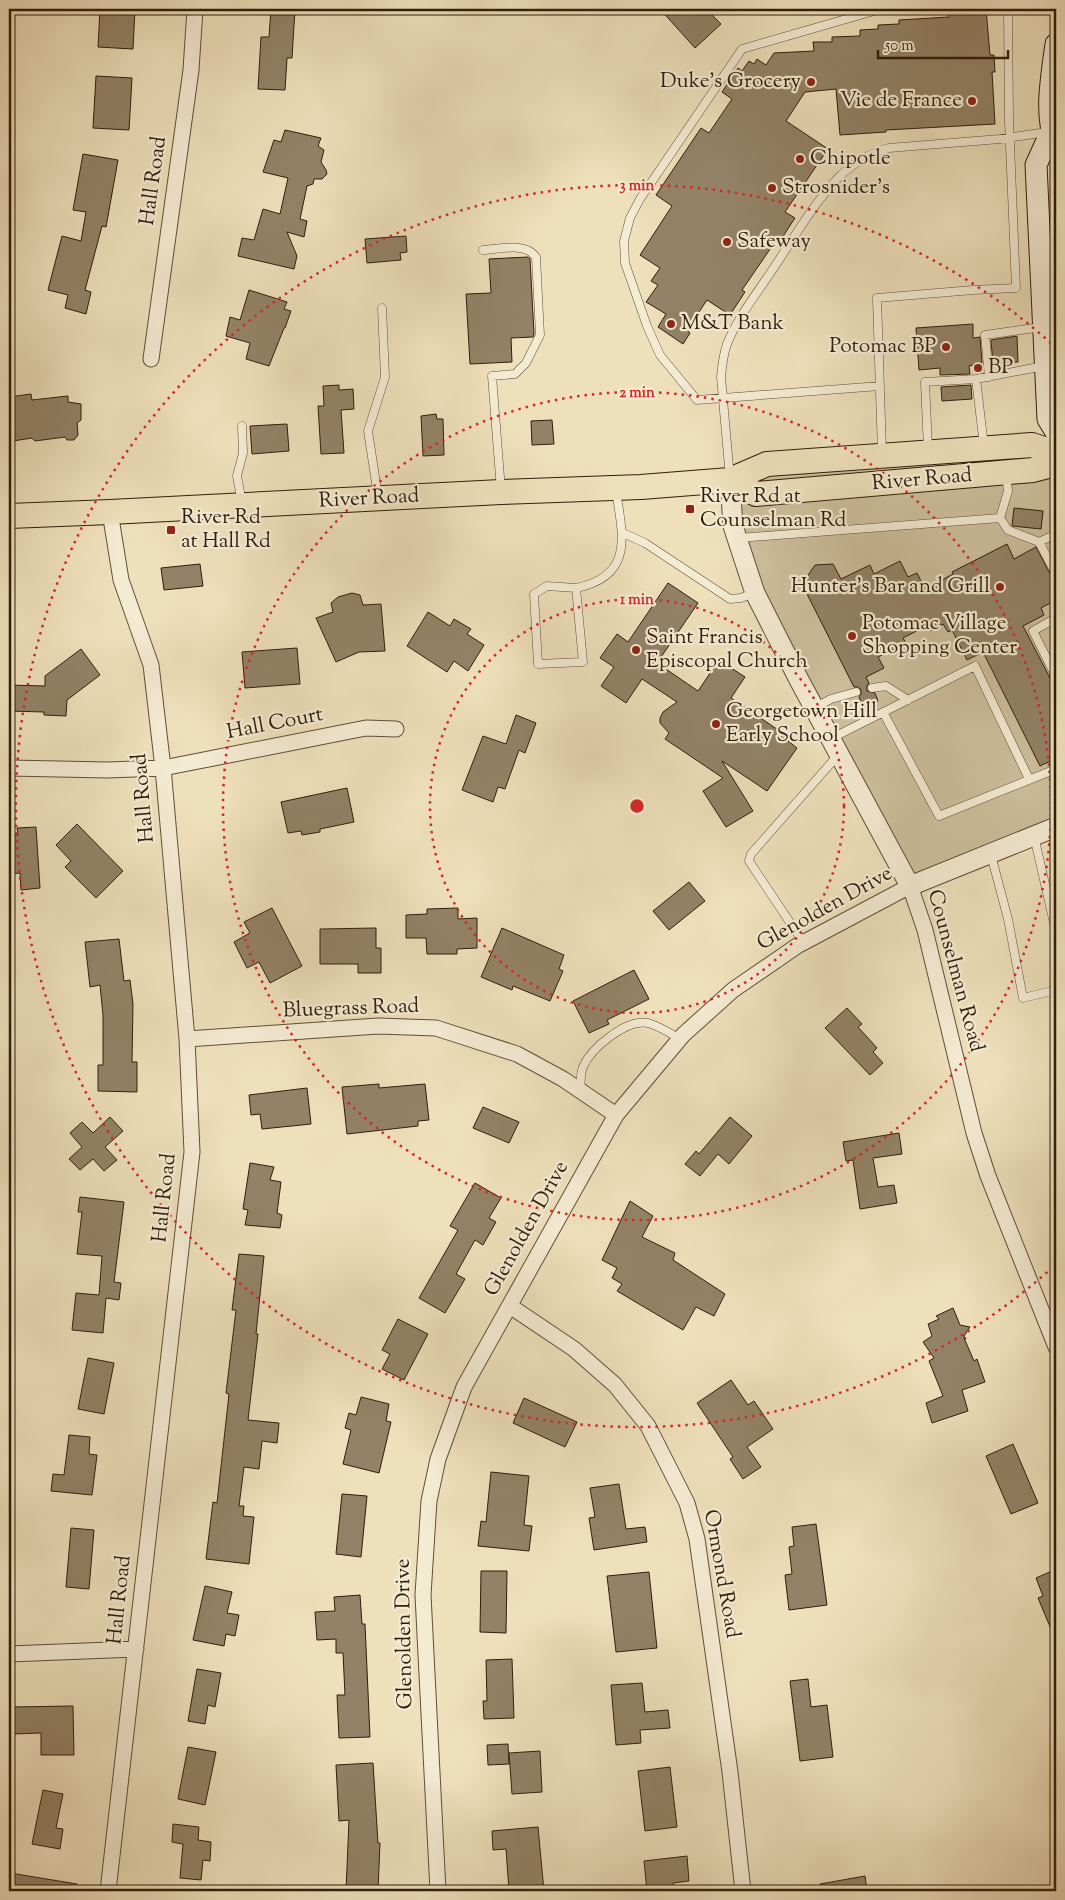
<svg xmlns="http://www.w3.org/2000/svg" width="1065" height="1900" font-family="'Sorts Mill Goudy',serif">
<style>
.green{fill:#cebf9d;stroke:#7f6e54}
.building{fill:#938267;stroke:#301d0c}
.lines{fill:none;stroke-linecap:round;stroke-linejoin:round}
.service-casing{stroke:#604e38;stroke-width:9}
.minor-casing{stroke:#604e38;stroke-width:17}
.tertiary-casing{stroke:#604e38;stroke-width:21}
.secondary-casing{stroke:#301d0c;stroke-width:23}
.primary-casing{stroke:#301d0c;stroke-width:26}
.service{stroke:#f4ebd3;stroke-width:8}
.minor{stroke:#f4ebd3;stroke-width:15}
.tertiary{stroke:#f4ebd3;stroke-width:19}
.secondary{stroke:#f4ebd3;stroke-width:21}
.primary{stroke:#eee0bb;stroke-width:24}
.ring{fill:none;stroke:#d62828;stroke-width:2.5;stroke-dasharray:2.5 5}
.poi-dot{fill:#8f2418;stroke:#f4ebd3;stroke-width:2}
.labels{text-anchor:middle;dominant-baseline:central;stroke-width:4.5;stroke-linejoin:round;paint-order:stroke}
.poi-label{font-size:21px;fill:#301d0c;stroke:#f4ebd3;text-anchor:start}
.street-label{font-size:21px;fill:#301d0c;stroke:#f4ebd3}
.centre{fill:#d62828;stroke:#f4ebd3;stroke-width:2.5}
.ring-label{font-size:15px;text-anchor:middle;font-weight:bold;fill:#d62828;stroke:#f4ebd3;stroke-width:4.5;stroke-linejoin:round;paint-order:stroke}
</style>
<rect width="100%" height="100%" fill="#eee0bb"/>
<filter id="stains"><feTurbulence type="fractalNoise" baseFrequency=".004" numOctaves="4"/><feColorMatrix values="0 0 0 0 .2 0 0 0 0 .09 0 0 0 0 .02 0 0 0 .5 -.17"/></filter>
<radialGradient id="worn" r=".72"><stop offset=".6" stop-color="#630" stop-opacity="0"/><stop offset="1" stop-color="#630" stop-opacity=".3"/></radialGradient>
<path class="green" d="M1056,459V827L910,886L755,593L730,480L768,464Z"/>
<path class="building" d="M100,9H135L133,49L98,47Z
M271,9H295L292,58H287L285,90L258,89L261,37H269Z
M660,9H706L721,24L695,48Z
M948,9H986L990,55H994L995,72H992L995,124L886,130V132L840,135L836,89L805,92L786,121L828,149L785,212L795,218L780,241L777,239L742,290L745,292L730,315L707,300L687,330L690,333L683,344L658,327L666,314L646,302L658,285L651,281L660,268L640,255L672,206L656,195L701,128L709,133L732,99L722,92L738,68L742,71L749,61L754,64L757,59L766,65L774,53L814,51L813,42H832V37L860,36V30L878,29V25L899,24V20L949,17Z
M96,76L132,78L129,130L93,128Z
M285,130L321,138L318,146L324,150L321,162L326,170L327,174L322,179H314L313,184L307,186L300,219L307,221L304,237L287,232L297,256L294,269L238,256L242,238L254,240L263,209L280,214L288,178L263,172L274,140L281,142Z
M83,154L118,160L106,227L102,226L85,290L91,292L86,314L65,308L68,295L48,290L62,236L81,241L86,212L73,210Z
M406,236L407,252L400,253L401,260L367,263L365,239Z
M528,257L530,259L534,334L533,337L511,338L512,362L470,364L466,294L491,293L489,259Z
M249,290L287,302L284,309L291,311L285,328H284L269,366L246,359L250,343L226,336L230,317L240,320Z
M973,324V338L980,337L982,363L969,366L970,374L940,375V368L919,370L916,328Z
M1017,336L1018,362L993,363L991,340Z
M339,385V390L353,389L354,409L341,410L344,453L321,454L318,406H324L323,386Z
M971,385L972,399L942,401L941,387Z
M31,394L32,400L68,396V402L81,404V420L77,423L78,435L74,440H67L65,437L35,441L32,438L13,441L11,422L9,421V410L11,409L9,397Z
M436,414L437,419H443L444,455L423,456L421,416Z
M552,420L554,444L532,445L531,421Z
M287,424L289,451L252,454L250,426Z
M1014,508L1043,511L1041,529L1012,526Z
M1007,544L1014,559L1036,547L1056,585V600L1041,608L1044,615L1023,626L1051,680L1056,683V758L1040,766L983,652L967,660L952,630L948,632L943,624L930,631L928,625L903,638L906,643L878,657L884,668L866,677L869,683L867,686V691L875,693L878,701L864,708L859,697L861,694V690L858,687H854L802,584L815,565L833,564L841,579L870,565L874,574L900,561L908,577L917,573L925,589L953,574L952,572Z
M200,564L203,586L164,590L161,568Z
M668,583L698,603L657,663L698,691L719,660L745,677L731,698L790,738L788,741L797,748L767,791L722,761L753,811L726,827L703,791L723,778L665,739L669,733L660,723V718L663,712L677,702L642,679L626,703L601,686L614,667L600,658L617,634L628,642Z
M352,593L360,595L363,605L381,604L385,651L359,652L336,662L316,618L333,612L331,603L338,597Z
M428,612L450,626L454,619L471,629L467,634L484,645L468,671L454,661L447,672L407,646Z
M297,648L300,684L245,688L242,652Z
M81,649L100,675L67,700L66,716L44,715V712L9,711V685L45,686V676Z
M516,715L536,723L525,753L519,750L505,789L498,787L493,802L462,790L483,736L506,744Z
M347,788L354,822L320,829V832L302,835L301,831L288,833L281,802Z
M77,824L123,871L96,898L65,867L71,861L56,845Z
M36,827L40,888L21,890L20,873L9,874V836L18,835L17,828Z
M689,882L705,901L669,930L653,911Z
M272,908L302,966L270,983L259,962L247,968L234,942L250,933L244,922Z
M458,908V919L477,918V948L457,949V954H427L426,938H406V915L427,914V909Z
M376,928V948H381V973H358V964H320V929Z
M502,928L564,955L559,969L563,971L550,1001L513,986L512,990L481,977Z
M119,939L124,981L130,980L133,1004L132,1062H137V1092L98,1091V1065H103V1015L100,985L90,987L85,942Z
M634,970L649,999L607,1020L609,1024L589,1033L573,1001Z
M847,1008L862,1024L858,1027L877,1048L873,1052L883,1063L870,1075L825,1028Z
M379,1084V1088L425,1084L429,1120L418,1121V1126L347,1134L342,1087Z
M307,1088L311,1124L262,1129L260,1114L251,1115L249,1095Z
M483,1107L519,1122L509,1143L473,1128Z
M110,1117L123,1131L105,1147L117,1160L104,1171L93,1159L80,1170L69,1159L82,1147L70,1133L82,1122L93,1133Z
M730,1117L752,1136L729,1164L718,1154L700,1176L685,1164L696,1151L699,1154Z
M899,1133L902,1154L873,1158L878,1187L894,1185L897,1203L860,1209L853,1160L846,1161L843,1142Z
M250,1163L274,1167L270,1180L281,1182L277,1213L282,1215L280,1228L245,1225L248,1210L243,1209Z
M475,1183L501,1198L489,1218L496,1222L483,1245L475,1240L456,1274L465,1279L445,1313L419,1298L458,1230L450,1226Z
M80,1197L124,1202L114,1282L121,1283L119,1300L106,1298L103,1333L72,1330L76,1293L99,1295L102,1256L77,1254L82,1212H78Z
M630,1201L653,1216L642,1237L675,1253L673,1260L725,1294L714,1316L696,1307L683,1330L617,1291L622,1284L612,1278L617,1268L602,1260Z
M239,1254L264,1256L256,1334H258L248,1420L279,1423L277,1443L262,1441L259,1469L244,1467L239,1506H244L243,1516L254,1517L249,1564L206,1559L213,1502L217,1503L229,1394L226,1393L236,1310H232Z
M953,1308L960,1325L970,1327L964,1336L966,1339L964,1338L974,1361L977,1359L985,1382L962,1390L968,1411L932,1423L926,1403L943,1396L929,1361L934,1358L923,1342L932,1336L928,1324L939,1319L936,1316Z
M398,1319L428,1334L404,1380L382,1369L390,1354L382,1350Z
M88,1358L114,1363L104,1414L78,1409Z
M731,1380L748,1405L754,1401L773,1429L747,1447L761,1467L743,1479L730,1459L733,1457L697,1403Z
M361,1397L389,1404L386,1421L391,1422L379,1473L343,1464L351,1430L345,1428L349,1413L356,1415Z
M524,1398L577,1422L565,1447L513,1423Z
M69,1435L90,1437L89,1454L97,1455L92,1495L51,1491L53,1474L64,1475Z
M1013,1444L1038,1503L1011,1514L986,1456Z
M491,1472L529,1476L524,1525L532,1526L529,1551L478,1546L481,1521L486,1522Z
M619,1484L626,1529L645,1527L647,1542L594,1550L589,1518L595,1517L590,1488Z
M342,1494L367,1496L361,1557L336,1554Z
M816,1524L827,1605L789,1610L785,1575L792,1574L789,1547L794,1546L792,1527Z
M71,1528L94,1530L89,1589L66,1587Z
M481,1571H507L506,1633L480,1632Z
M1052,1571L1056,1580V1641L1038,1598L1043,1596L1036,1578Z
M649,1572L657,1648L616,1652L607,1576Z
M205,1586L232,1592L227,1613L239,1615L235,1636L226,1634L224,1646L193,1640Z
M360,1595L362,1624H365L370,1737L339,1738L337,1695H345L343,1653H336V1639L317,1640L315,1612L335,1611L334,1597Z
M512,1659L514,1718L484,1719L483,1701H487L486,1660Z
M197,1669L221,1673L215,1707L208,1705L205,1724L188,1721Z
M808,1679L811,1707L827,1705L833,1757L800,1761L790,1681Z
M642,1683L645,1712L668,1710L670,1728L640,1730L641,1743L616,1745L611,1685Z
M73,1706L74,1755H41V1733L12,1734L11,1707Z
M508,1744L509,1764L488,1765L487,1745Z
M188,1747L216,1752L205,1805L178,1799Z
M540,1751L542,1792L512,1794L509,1753Z
M373,1763L378,1843H380L378,1891H346L349,1820L339,1821L336,1765Z
M670,1767L677,1827L645,1831L638,1771Z
M43,1790L63,1794L56,1828L63,1829L60,1849L32,1844Z
M173,1824L199,1827L198,1840L211,1842L210,1861L203,1860L201,1880L180,1878L183,1844L172,1842Z
M538,1827L544,1891H509L506,1849L493,1850L492,1831Z
M687,1856L689,1881L673,1883L674,1891H647L644,1861Z
M10,1873L77,1884L76,1891H9Z
M865,1876L867,1891H821L820,1884Z"/>
<g class="lines">
<defs>
<path id="service" d="M483,250C499,249 526,242 536,257L540,335L526,363L515,374L492,376L501,490
M989,377L985,335L1042,327
M976,379L1044,366
M880,386L697,400L660,355L647,326L625,263L624,241L630,218L640,199L742,49L881,9
M242,426L243,453L237,476L242,503
M928,449L925,382L976,379L984,446
M882,453L877,298L973,290L1016,288L1009,121L1008,9
M730,478L721,377C722,366 723,355 727,344C737,319 754,297 769,275C791,243 810,208 837,179C852,164 869,153 889,148L1000,139L1047,132
M378,496L368,431L385,377L382,308
M1000,518L1008,530L1039,542
M623,533L645,543L730,599L741,598L754,593
M1056,534L1039,542L1056,574
M739,538L1000,518L1008,491L1006,475
M547,586L576,588L583,662L538,664L534,594Z
M576,588C634,576 623,536 616,491
M1056,618L1033,631L1056,677
M872,688L886,686L908,700
M814,708L831,699L856,692
M883,712L939,816L1056,769
M830,739L975,666L1029,779
M1034,836L1056,932
M991,855L1008,919L1023,998L1056,990
M803,942L749,861L751,854L839,754
M580,1091C581,1084 580,1074 583,1067C591,1048 626,1019 648,1023C659,1026 670,1033 680,1039"/>
<path id="minor" d="M151,359L191,70L195,9
M9,768L107,770L163,768L366,728L396,729
M187,1039L378,1026L436,1028L517,1054L563,1079L616,1115
M510,1306L574,1349L615,1385L648,1426L687,1503L697,1539L730,1772L743,1891
M9,1654L136,1649
M108,1891L192,1152L187,1039L163,768L151,665L121,580L110,512
M438,1891L423,1595L429,1501L438,1459L464,1387L616,1115L683,1035L733,990L797,946L910,886L925,930L974,1133L988,1176L1056,1347"/>
<path id="tertiary" d="M730,480L733,526L755,593L798,678L910,886L1056,827"/>
<path id="secondary" d="M1056,44C1052,75 1044,114 1056,144
M1051,132L1036,165L1048,419L1056,432"/>
<path id="primary" d="M730,480L756,494L1033,470L1056,464
M9,516L110,512L501,492L641,487L730,480L767,464L1032,445L1056,453"/>
</defs>
<use href="#service" class="service-casing"/>
<use href="#minor" class="minor-casing"/>
<use href="#tertiary" class="tertiary-casing"/>
<use href="#secondary" class="secondary-casing"/>
<use href="#primary" class="primary-casing"/>
<use href="#service" class="service"/>
<use href="#minor" class="minor"/>
<use href="#tertiary" class="tertiary"/>
<use href="#secondary" class="secondary"/>
<use href="#primary" class="primary"/>
</g>
<g class="ring">
<circle cx="637" cy="806" r="207"/>
<circle cx="637" cy="806" r="414"/>
<path d="M1053 1267A621 621 0 1 1 1053 345"/>
</g>
<g class="poi-dot">
<circle cx="811" cy="82" r="5"/>
<circle cx="972" cy="101" r="5"/>
<circle cx="800" cy="159" r="5"/>
<circle cx="772" cy="188" r="5"/>
<circle cx="727" cy="242" r="5"/>
<circle cx="671" cy="324" r="5"/>
<circle cx="946" cy="347" r="5"/>
<circle cx="978" cy="368" r="5"/>
<rect x="685" y="504" width="10" height="10" rx="2.5"/>
<rect x="166" y="525" width="10" height="10" rx="2.5"/>
<circle cx="1000" cy="587" r="5"/>
<circle cx="852" cy="636" r="5"/>
<circle cx="636" cy="650" r="5"/>
<circle cx="716" cy="724" r="5"/>
</g>
<g class="labels">
<g class="poi-label">
<text x="801" y="82" text-anchor="end">Duke's Grocery</text>
<text x="962" y="101" text-anchor="end">Vie de France</text>
<text x="810" y="159">Chipotle</text>
<text x="782" y="188">Strosnider's</text>
<text x="737" y="242">Safeway</text>
<text x="681" y="324">M&amp;T Bank</text>
<text x="936" y="347" text-anchor="end">Potomac BP</text>
<text x="988" y="368">BP</text>
<text x="700" y="497">River Rd at<tspan x="700" dy="24">Counselman Rd</tspan></text>
<text x="181" y="518">River Rd<tspan x="181" dy="24">at Hall Rd</tspan></text>
<text x="990" y="587" text-anchor="end">Hunter's Bar and Grill</text>
<text x="862" y="624">Potomac Village<tspan x="862" dy="24">Shopping Center</tspan></text>
<text x="646" y="638">Saint Francis<tspan x="646" dy="24">Episcopal Church</tspan></text>
<text x="726" y="712">Georgetown Hill<tspan x="726" dy="24">Early School</tspan></text>
</g>
<g class="street-label">
<text transform="translate(154 181) rotate(-82)">Hall Road</text>
<text transform="translate(922 480) rotate(-5)">River Road</text>
<text transform="translate(369 499) rotate(-3)">River Road</text>
<text transform="translate(275 724) rotate(-11)">Hall Court</text>
<text transform="translate(144 798) rotate(-95)">Hall Road</text>
<text transform="translate(825 909) rotate(-29)">Glenolden Drive</text>
<text transform="translate(955 971) rotate(75)">Counselman Road</text>
<text transform="translate(351 1009) rotate(-2)">Bluegrass Road</text>
<text transform="translate(165 1198) rotate(-84)">Hall Road</text>
<text transform="translate(527 1229) rotate(-61)">Glenolden Drive</text>
<text transform="translate(721 1574) rotate(80)">Ormond Road</text>
<text transform="translate(120 1600) rotate(-84)">Hall Road</text>
<text transform="translate(405 1634) rotate(-91)">Glenolden Drive</text>
</g>
</g>
<circle cx="637" cy="806" r="8" class="centre"/>
<g class="ring-label">
<text x="637" y="190">3 min</text>
<text x="637" y="397">2 min</text>
<text x="637" y="604">1 min</text>
</g>
<rect width="1065" height="1900" fill="none" stroke="#eee0bb" stroke-width="30"/>
<rect x="10" y="10" width="1045" height="1880" fill="none" stroke="#301d0c" stroke-width="2.5"/>
<rect x="15" y="15" width="1035" height="1870" fill="none" stroke="#301d0c"/>
<path d="M878 50v8h130v-8" fill="none" stroke="#301d0c" stroke-width="2.5"/>
<text x="885" y="50" font-size="15" fill="#301d0c" stroke="#f4ebd3" stroke-width="4" paint-order="stroke">50 m</text>
<rect width="100%" height="100%" filter="url(#stains)"/>
<rect width="100%" height="100%" fill="url(#worn)"/>
</svg>
